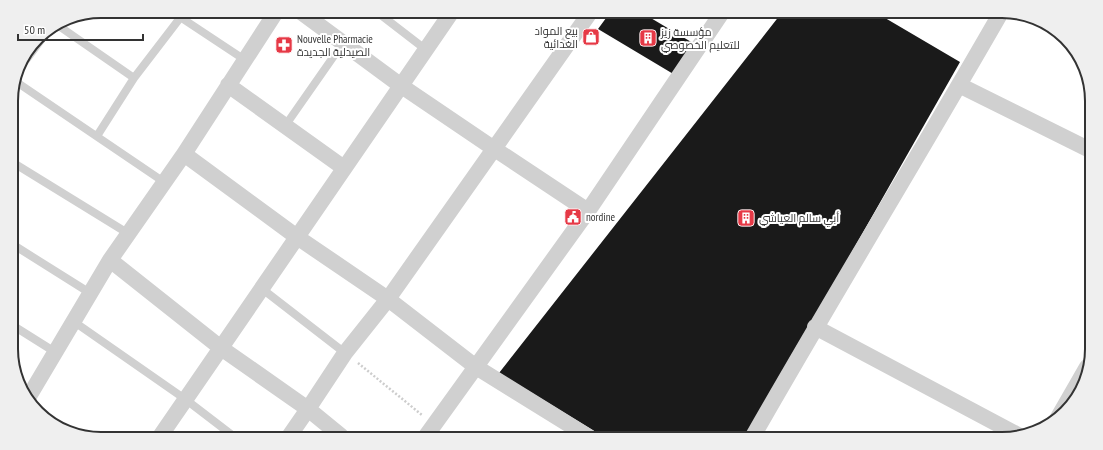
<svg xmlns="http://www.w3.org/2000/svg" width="1103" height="450" font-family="'PT Sans Narrow',Cairo,sans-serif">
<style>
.building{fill:#1a1a1a}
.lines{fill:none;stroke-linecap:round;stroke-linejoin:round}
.path{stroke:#cdcdcd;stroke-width:2.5;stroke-dasharray:2 2;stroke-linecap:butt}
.service{stroke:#d0d0d0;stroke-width:8}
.minor{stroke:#d0d0d0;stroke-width:16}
.labels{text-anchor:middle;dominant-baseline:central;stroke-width:4;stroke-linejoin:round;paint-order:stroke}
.poi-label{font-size:11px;fill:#333;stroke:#fff;text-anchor:start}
.rim{fill:none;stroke:#333;stroke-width:2}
</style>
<rect width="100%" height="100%" fill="#fff"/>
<path class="building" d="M609,14H644L698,46L675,75L598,29Z
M780,15H880L960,62L746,438L604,437L499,373Z"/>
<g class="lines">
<path class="path" d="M358,363L422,415"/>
<path class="service" d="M171,11L245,60
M377,12L425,49
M56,24L134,78
M17,72L50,28
M15,81L164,182
M285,126L343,43
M97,136L134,78L180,18
M12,162L129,234
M12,244L90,293
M261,288L345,353
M73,321L185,399L232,435
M12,325L55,352"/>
<path class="minor" d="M301,12L400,85L493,148L588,211
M228,85L344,168
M959,85L1090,150
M184,154L297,237L388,299L476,367L589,437
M110,260L221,348L308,409L341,436
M815,327L1018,435
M28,398L110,260L184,154L276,12
M1056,421L1087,367
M161,435L451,13
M290,435L308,409L345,353L388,299L589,14
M426,436L588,211L721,14
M752,438C833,296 918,157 999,16"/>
</g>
<defs>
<symbol id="shop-square" viewBox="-11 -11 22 22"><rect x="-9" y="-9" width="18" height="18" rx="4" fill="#e63946" stroke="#fff"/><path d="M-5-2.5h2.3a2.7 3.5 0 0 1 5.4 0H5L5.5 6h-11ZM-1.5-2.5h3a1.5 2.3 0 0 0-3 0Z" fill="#fff"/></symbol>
<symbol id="building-square" viewBox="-11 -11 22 22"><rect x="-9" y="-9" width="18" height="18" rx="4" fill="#e63946" stroke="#fff"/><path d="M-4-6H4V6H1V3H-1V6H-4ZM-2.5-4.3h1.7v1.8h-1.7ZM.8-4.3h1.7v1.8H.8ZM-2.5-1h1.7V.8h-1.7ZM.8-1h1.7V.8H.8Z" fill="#fff"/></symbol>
<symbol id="pharmacy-square" viewBox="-11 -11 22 22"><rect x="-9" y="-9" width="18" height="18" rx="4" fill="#e63946" stroke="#fff"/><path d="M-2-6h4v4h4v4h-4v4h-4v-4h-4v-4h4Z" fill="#fff"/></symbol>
<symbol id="civic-square" viewBox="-11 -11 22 22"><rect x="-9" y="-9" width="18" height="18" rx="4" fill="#e63946" stroke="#fff"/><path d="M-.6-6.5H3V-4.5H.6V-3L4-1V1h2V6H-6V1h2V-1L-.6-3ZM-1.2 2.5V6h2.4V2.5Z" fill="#fff"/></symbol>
</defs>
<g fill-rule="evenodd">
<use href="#shop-square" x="581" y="27" width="20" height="20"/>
<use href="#building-square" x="638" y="28" width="20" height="20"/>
<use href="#pharmacy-square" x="274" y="35" width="20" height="20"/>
<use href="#civic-square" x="563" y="207" width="20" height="20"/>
<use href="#building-square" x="736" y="208" width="20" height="20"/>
</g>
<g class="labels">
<g class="poi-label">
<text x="578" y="31" text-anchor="end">بيع المواد<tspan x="578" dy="13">الغدائية</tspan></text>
<text x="661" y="32">مؤسسة زيز<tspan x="661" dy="13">للتعليم الخصوصي</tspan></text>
<text x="297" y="39">Nouvelle Pharmacie<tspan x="297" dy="13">الصيدلية الجديدة</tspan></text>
<text x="586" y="217">nordine</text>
<text x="759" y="218">أبي سالم العياشي</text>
</g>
</g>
<path d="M0 0H1103V450H0ZM101 18H1002A83 83 0 0 1 1085 101V349A83 83 0 0 1 1002 432H101A83 83 0 0 1 18 349V101A83 83 0 0 1 101 18Z" fill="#efefef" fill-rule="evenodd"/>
<path class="rim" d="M101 18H1002A83 83 0 0 1 1085 101V349A83 83 0 0 1 1002 432H101A83 83 0 0 1 18 349V101A83 83 0 0 1 101 18Z"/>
<path d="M18 34v6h125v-6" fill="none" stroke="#333333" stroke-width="2"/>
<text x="24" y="34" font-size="12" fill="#333333" stroke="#ffffff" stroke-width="3" paint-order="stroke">50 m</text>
</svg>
